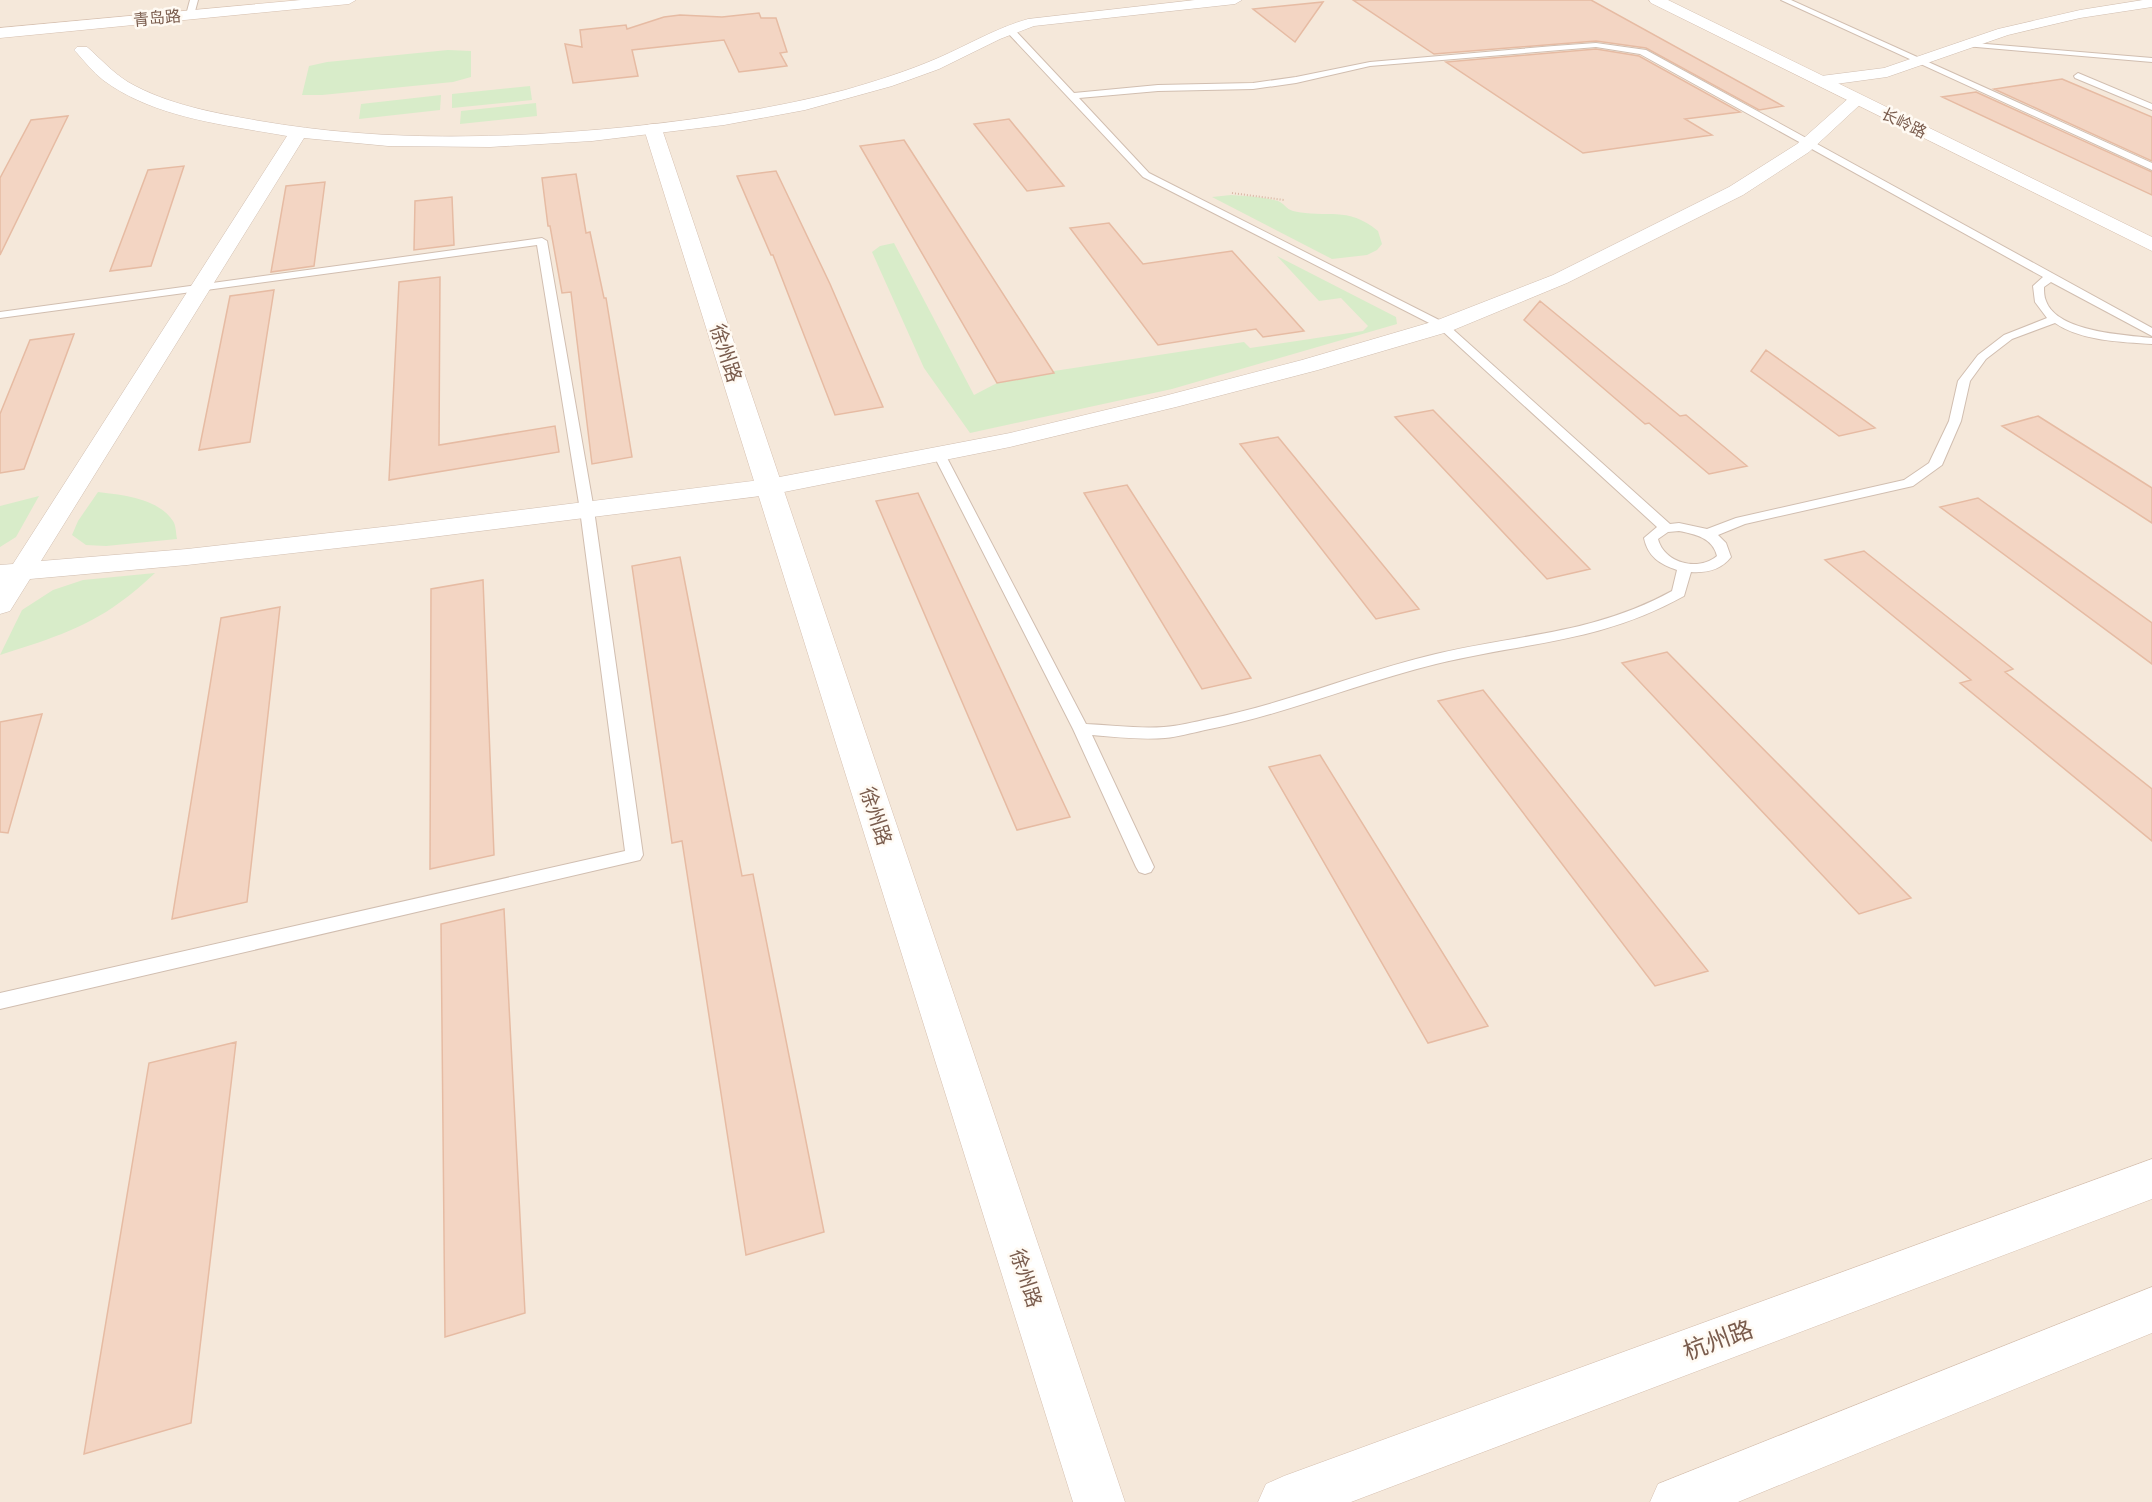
<svg xmlns="http://www.w3.org/2000/svg" width="2152" height="1502" font-family="Cabin,'Noto Sans SC',sans-serif">
<style>
.residential{fill:#f5e8da}
.green{fill:#d8ecc9}
.building{fill:#f3d5c3;stroke:#e6bba3;stroke-width:1.5}
.lines{fill:none;stroke-linecap:round;stroke-linejoin:round}
.lane-casing{stroke:#d1beb0;stroke-width:2}
.street-casing{stroke:#d1beb0;stroke-width:1}
.secondary-casing{stroke:#d6c0b0;stroke-width:1}
.path{stroke:#d9b8a5;stroke-width:2;stroke-dasharray:1 2;stroke-linecap:butt}
.lane{fill:#fff;fill-rule:evenodd}
.street{fill:#fff;fill-rule:evenodd}
.secondary{fill:#fff;fill-rule:evenodd}
.labels{text-anchor:middle;dominant-baseline:central;stroke-width:5;stroke-linejoin:round;paint-order:stroke}
.far-street-label{font-size:16px;fill:#7a5c4d;stroke:#fffaf3}
.street-label{font-size:20px;fill:#7a5c4d;stroke:#fffaf3}
.near-street-label{font-size:24px;fill:#7a5c4d;stroke:#fffaf3}
</style>
<rect width="100%" height="100%" fill="#fdf6ec"/>
<path class="residential" d="M0,0H2152V1502H0Z"/>
<path class="green" d="M448,50L471,51V77L453,82L322,95H302L309,66L327,62Z
M530,86L532,100L452,108V94Z
M441,95L440,110L359,119L361,104Z
M536,103L537,116L460,124L461,111Z
M1231,195C1247,196 1263,197 1278,201C1284,203 1286,209 1293,211C1327,219 1347,205 1378,231L1382,244L1377,250L1367,255L1332,259L1212,197Z
M894,243L974,395L997,383L1053,373L1054,371L1244,342L1250,348L1363,331L1368,326L1341,298L1319,301L1277,256L1396,317L1397,324L1172,389L970,433L924,368L872,252L880,246Z
M98,492C122,495 158,498 173,521C176,525 176,534 177,539L106,546L86,545L72,535L78,521Z
M39,496L16,537L0,547V506Z
M155,573C144,583 132,594 119,603C84,629 41,642 0,655L22,610L53,590L83,580Z"/>
<path class="building" d="M1353,0H1591L1783,106L1759,110L1646,48L1596,41L1434,54Z
M1323,2L1295,42L1253,9Z
M759,13L761,18H776L787,52L780,53L787,66L739,72L724,40L632,50L638,76L573,83L565,44L582,47L580,30L626,25L627,29L664,17L680,15L722,17Z
M1596,49L1639,56L1740,112L1685,119L1712,135L1583,153L1446,62Z
M2062,79L2152,117V161L1994,89Z
M1976,92L2152,172V195L1942,97Z
M68,116L0,255V178L31,120Z
M1009,119L1064,186L1027,191L974,124Z
M904,140L969,241L1054,373L997,383L860,146Z
M184,166L151,266L110,271L148,170Z
M776,171L830,284L883,407L835,415L773,255H771L737,176Z
M576,174L586,233L590,232L604,298H606L632,457L592,464L571,292L562,293L550,226H548L542,178Z
M325,182L314,266L271,272L286,186Z
M452,197L454,245L414,250L415,201Z
M1109,223L1143,264L1232,251L1304,331L1263,337L1256,329L1158,345L1070,228Z
M440,277L439,445L555,426L559,452L389,480L399,282Z
M274,290L250,442L199,450L230,296Z
M1540,301L1680,416L1686,415L1747,466L1709,474L1649,423L1645,424L1524,320Z
M74,334L24,469L0,473V414L30,340Z
M1766,350L1875,428L1839,436L1751,371Z
M1433,410L1590,569L1547,579L1395,417Z
M2038,416L2152,488V523L2002,426Z
M1278,437L1419,609L1376,619L1240,444Z
M1127,485L1251,678L1202,689L1084,493Z
M918,493L1070,817L1017,830L876,501Z
M1978,498L2152,623V664L1940,507Z
M1864,551L2013,669L2005,672L2152,789V841L1960,683L1971,680L1825,560Z
M680,557L742,876L753,874L824,1232L746,1255L682,841L672,843L632,566Z
M483,580L494,855L430,869L431,589Z
M280,607L247,902L172,919L221,618Z
M1667,652L1911,898L1859,914L1622,663Z
M1483,690L1708,971L1655,986L1438,701Z
M42,714L8,833L0,832V722Z
M1320,755L1488,1026L1428,1043L1269,767Z
M504,909L525,1313L445,1337L441,924Z
M236,1042L191,1423L84,1454L149,1063Z"/>
<g class="lines">
<defs>
<path id="lane" d="M190,0H198L194,15L190,17L186,15Z
M1781,0H1791L2152,163V170Z
M1006,27H1012L1074,93L1158,85L1253,83L1296,77L1370,62L1554,46L1596,43L1646,50L2152,328V336L2051,282L2044,287C2044,291 2044,297 2046,301C2057,332 2125,335 2152,338V344C2121,342 2081,341 2055,323L2012,339L1986,359L1970,381L1961,421L1942,465L1913,486L1745,524L1718,535L1726,543L1731,557C1721,570 1707,573 1691,572L1684,596C1600,643 1525,642 1436,664C1358,683 1284,715 1205,730C1191,733 1178,737 1165,738C1140,740 1116,737 1092,735L1154,867L1151,872L1145,874L1139,872L1136,867L1073,729L933,454L934,451H944L945,454L1086,724C1112,725 1138,729 1164,727C1179,726 1194,722 1208,719C1286,704 1359,672 1436,654C1520,634 1594,634 1672,591L1677,570C1660,564 1648,557 1644,538L1657,527L1439,328L1143,177L1006,31ZM1596,47L1640,54L2043,277L2033,286L2035,302L2047,318L2004,335L1978,355L1958,381L1949,421L1929,463L1904,480L1736,518L1707,529L1679,523L1670,524L1447,324L1149,173L1079,98L1158,91L1253,89L1296,83L1370,66ZM1679,531C1695,534 1713,538 1717,556C1698,572 1664,563 1658,539L1668,532Z
M1962,42L2152,58V62L1965,46L1961,44Z
M2078,73L2152,104V110L2075,78L2074,76Z
M542,238L547,241L594,510L643,855L640,860L0,1009V993L625,851L580,510L537,245L0,318V312Z"/>
<path id="street" d="M1195,0H1242L1235,4L1034,26L1000,39L939,69L892,86L805,110L724,125L592,141L490,147L388,146L304,138L41,561L187,549L400,525L769,479L1010,433L1164,396L1302,360L1435,321L1553,275L1729,187L1797,144L1851,96H1863L1865,100L1809,152L1743,195L1567,283L1451,331L1318,370L1176,407L1010,447L769,495L400,541L187,565L30,579L10,611L0,614V565L13,564L287,136C226,125 154,118 103,80C93,72 85,62 77,53L74,50L77,47H87C101,59 112,72 128,82C168,105 215,113 260,121C381,142 504,139 627,127C701,119 773,109 845,90C876,81 908,71 938,58C968,45 996,28 1028,19Z
M2143,0H2152V7L2080,18L2008,35L1887,77L1821,86L1813,81L1821,76L1884,68L1998,29L2080,10Z"/>
<path id="secondary" d="M301,0H356L349,4L0,38V28Z
M1649,0H1668L2152,237V251L1651,3Z
M653,124L659,125L662,129L1125,1502H1073L644,129L647,125Z
M2152,1159V1199L1351,1502H1258L1266,1484L1284,1476Z
M2152,1287V1333L1738,1502H1650L1658,1484Z"/>
</defs>
<use href="#lane" class="lane-casing"/>
<use href="#street" class="street-casing"/>
<use href="#secondary" class="secondary-casing"/>
<path class="path" d="M1232,193L1284,200"/>
<use href="#lane" class="lane"/>
<use href="#street" class="street"/>
<use href="#secondary" class="secondary"/>
</g>
<g class="labels">
<g class="far-street-label">
<text transform="translate(157 18) rotate(-6)">青岛路</text>
<text transform="translate(1904 123) rotate(26)">长岭路</text>
</g>
<g class="street-label">
<text transform="translate(726 353) rotate(72)">徐州路</text>
<text transform="translate(876 816) rotate(72)">徐州路</text>
<text transform="translate(1026 1278) rotate(72)">徐州路</text>
</g>
<g class="near-street-label">
<text transform="translate(1718 1340) rotate(-20)">杭州路</text>
</g>
</g>
</svg>
